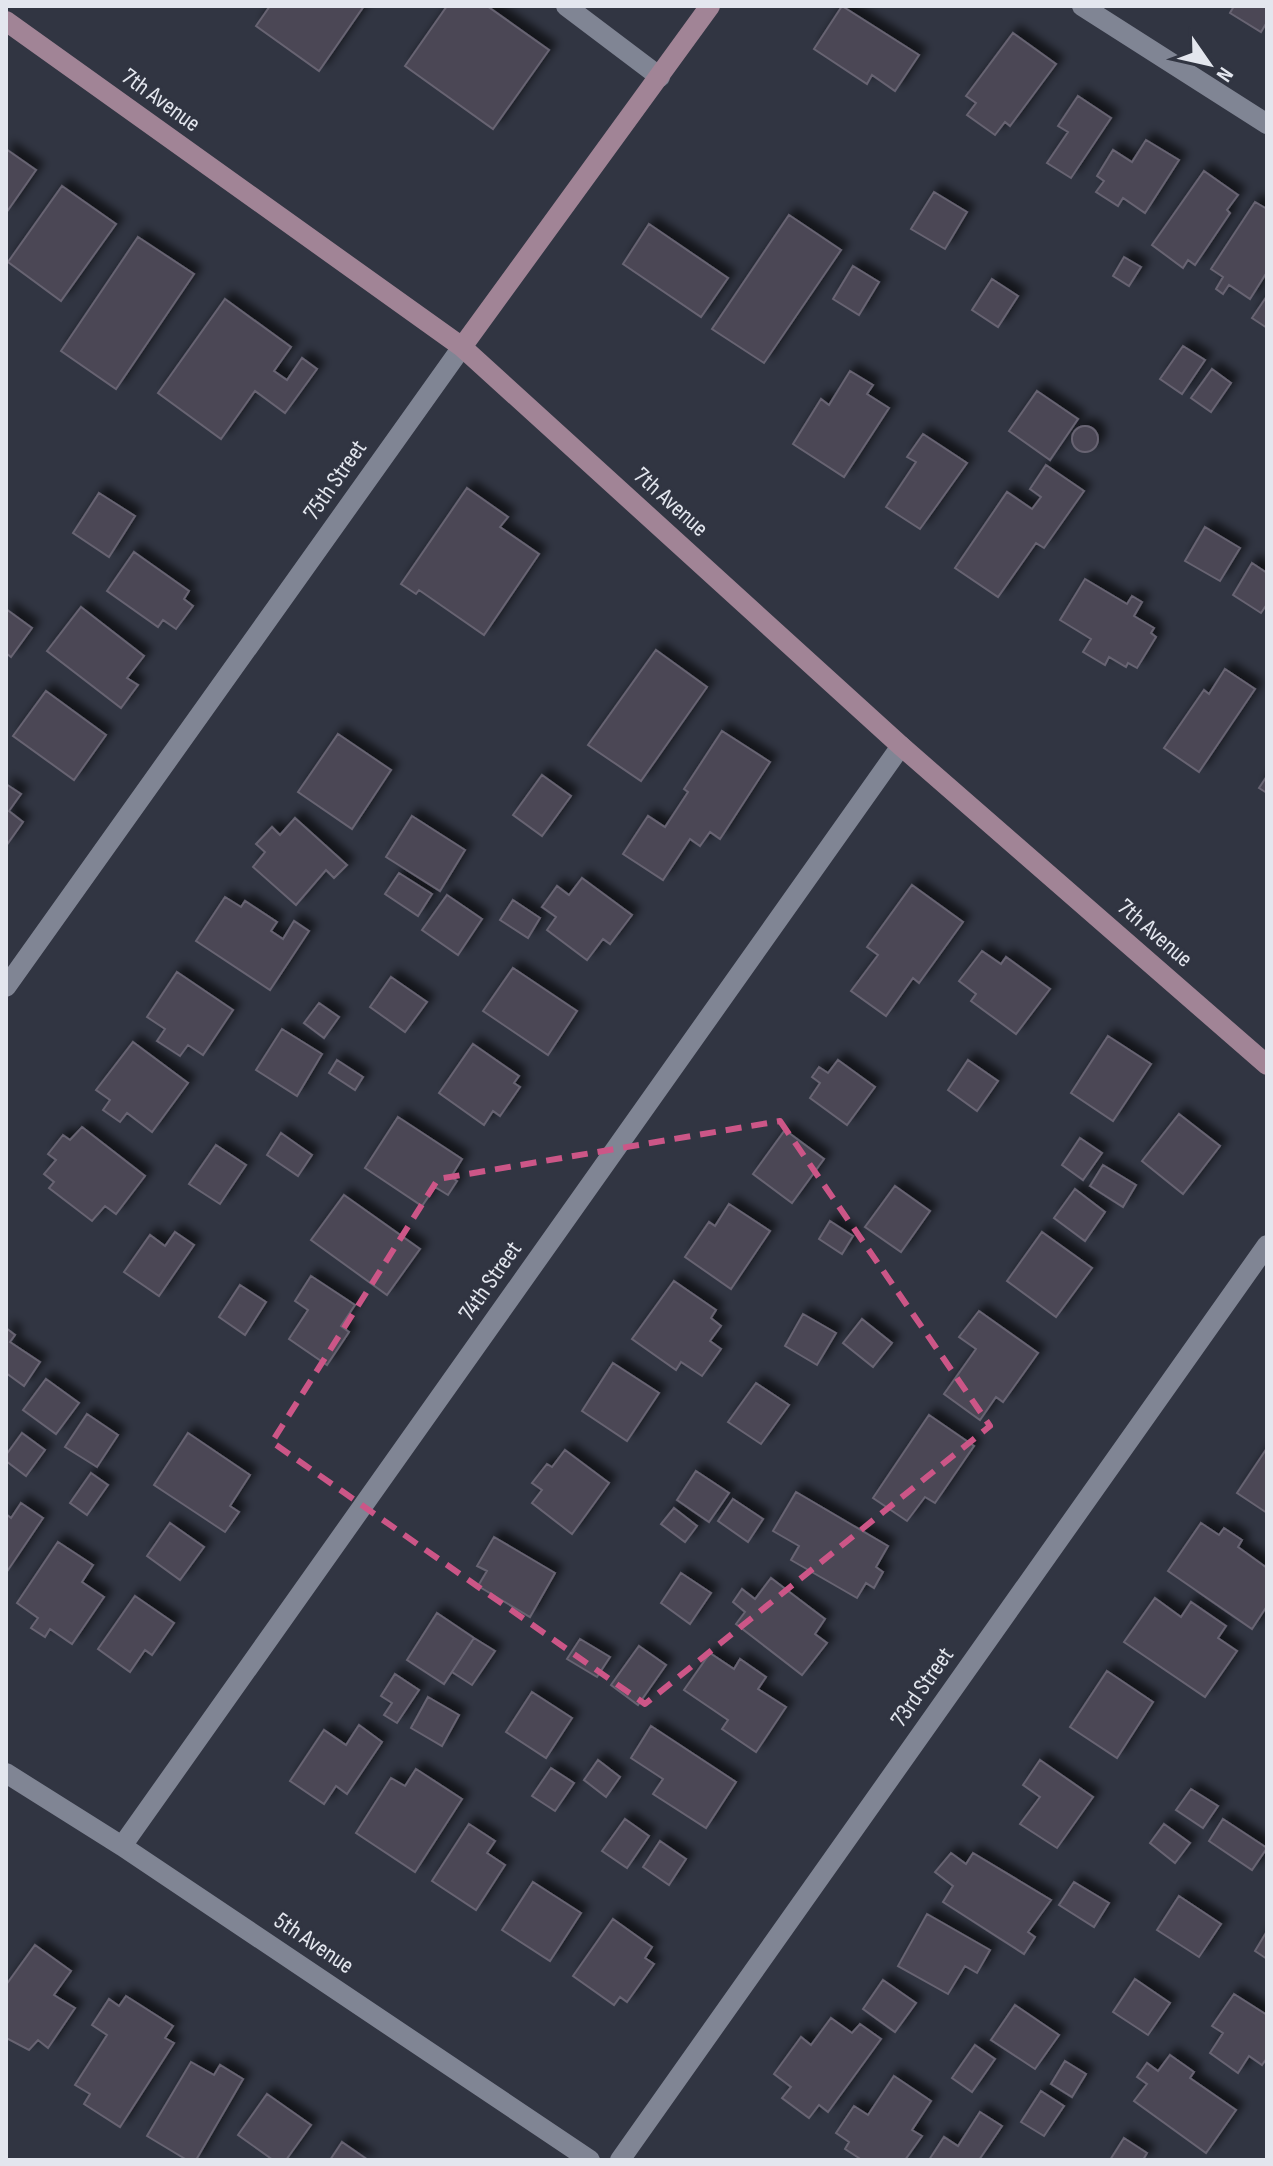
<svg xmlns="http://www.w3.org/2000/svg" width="1273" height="2166" font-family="'Sofia Sans Condensed',sans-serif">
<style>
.building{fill:#4b4755;stroke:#676472;stroke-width:2;filter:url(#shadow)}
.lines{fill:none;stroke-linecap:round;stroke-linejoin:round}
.street{stroke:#808594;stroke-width:20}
.secondary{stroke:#a18496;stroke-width:20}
.marked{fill:none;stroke:#cc5687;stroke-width:6;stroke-dasharray:16 10;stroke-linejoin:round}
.labels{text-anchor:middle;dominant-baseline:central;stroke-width:6;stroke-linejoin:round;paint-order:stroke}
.street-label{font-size:24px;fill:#e3e6ee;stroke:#313542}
</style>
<defs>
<filter id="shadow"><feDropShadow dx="7" dy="-7" stdDeviation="4" flood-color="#0009"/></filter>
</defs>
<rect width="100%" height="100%" fill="#313542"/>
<path class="building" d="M270,6H364L319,71L256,26Z
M447,6H487L549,50L493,129L405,66Z
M842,6L919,55L895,91L872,75L867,84L814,49Z
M1234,6H1267V22L1261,32L1230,13Z
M1013,33L1056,64L1010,126L1005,122L995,135L967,115L976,103L966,96Z
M1078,96L1111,118L1071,178L1047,163L1068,132L1058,126Z
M1146,140L1179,160L1145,213L1123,198L1118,206L1096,192L1104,181L1097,176L1113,150L1132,162Z
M6,149L36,170L6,213Z
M1204,171L1238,195L1227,210L1230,213L1195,265L1188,260L1183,268L1152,245Z
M62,186L116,224L61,301L8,262Z
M934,192L967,212L945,249L911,229Z
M1255,202L1267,209V272L1250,299L1229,285L1223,294L1216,289L1223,277L1211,269Z
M789,215L841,250L764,363L712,329Z
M649,224L728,278L701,317L623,264Z
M138,237L194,274L116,389L61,351Z
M1124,257L1141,267L1129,286L1113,276Z
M853,266L879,282L859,315L833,299Z
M992,279L1018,296L998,327L972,310Z
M1267,296V328L1252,318Z
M225,299L291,347L274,371L287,380L302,358L317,369L285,413L255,391L221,439L158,393Z
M1183,346L1205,360L1182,394L1160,379Z
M1212,369L1231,383L1211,412L1191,398Z
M850,371L873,385L867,394L889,408L844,477L793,444L821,399L829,405Z
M1037,391L1078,419L1050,460L1009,431Z
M1072 439a13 13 0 1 1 26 0a13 13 0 1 1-26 0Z
M923,434L967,463L920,529L886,507L916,462L907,457Z
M1046,465L1084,491L1044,548L1036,543L998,597L955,568L1007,492L1032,509L1041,497L1030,489Z
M467,488L508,517L500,527L539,554L484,635L419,590L416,594L401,584Z
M99,493L135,516L109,557L73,533Z
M1205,527L1240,548L1220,581L1185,561Z
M134,552L189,591L184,599L193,606L176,629L163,620L158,627L107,591Z
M1252,563L1267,573V604L1261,613L1233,595Z
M1085,579L1127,604L1132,596L1142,602L1134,616L1154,628L1151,633L1156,637L1137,668L1128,663L1126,667L1109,657L1105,665L1083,652L1091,639L1060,620Z
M81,607L144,656L127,678L138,685L121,708L47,651Z
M6,609L32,628L11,657L6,653Z
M656,650L707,687L641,781L588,745Z
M1225,669L1255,689L1199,772L1164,748L1204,690L1209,694Z
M46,691L106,735L74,780L13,736Z
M722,731L770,762L720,839L710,832L700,846L690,839L663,880L623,854L648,816L665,827L688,792L684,789Z
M338,734L391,770L352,829L298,792Z
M542,775L571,796L542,836L513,815Z
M1267,776V793L1259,788Z
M6,784L21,794L9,811L23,822L6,846Z
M412,816L465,850L440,891L386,857Z
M295,818L347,865L334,878L326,870L296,905L253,867L265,852L256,844L272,827L280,835Z
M399,873L432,894L418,916L385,894Z
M582,878L632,915L610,944L603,939L587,960L547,930L556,917L542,907L557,886L569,895Z
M912,885L963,922L919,983L913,978L886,1016L851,991L878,955L867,947Z
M447,895L482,919L458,955L422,930Z
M225,897L241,907L245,901L277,922L271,931L283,939L294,921L309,931L270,990L196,941Z
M513,900L540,918L528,938L500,920Z
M982,951L1001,964L1006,957L1050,989L1016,1034L971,1001L976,994L959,981Z
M513,968L577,1011L548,1055L483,1011Z
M177,972L233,1010L203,1055L188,1045L180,1056L157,1041L165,1029L147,1017Z
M391,977L427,1002L405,1032L370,1007Z
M319,1003L339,1017L324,1038L304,1023Z
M282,1029L322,1054L297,1096L256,1070Z
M1108,1036L1151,1064L1113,1121L1071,1093Z
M133,1042L188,1083L152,1132L127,1113L120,1122L103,1110L110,1100L96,1090Z
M473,1044L519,1076L514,1083L520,1087L500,1116L493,1111L484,1125L439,1093Z
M337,1060L363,1077L355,1090L329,1073Z
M838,1060L875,1087L847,1125L810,1098L820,1083L812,1077L819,1067L828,1073Z
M968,1060L998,1081L977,1111L948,1090Z
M1179,1114L1220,1146L1183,1194L1142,1161Z
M398,1117L462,1159L451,1177L457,1181L448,1195L435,1187L422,1206L365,1168Z
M82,1127L145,1176L116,1214L105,1206L92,1221L49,1188L54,1182L44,1174L56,1160L48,1154L63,1135L70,1140Z
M785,1130L824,1159L792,1203L753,1174Z
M281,1133L312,1155L298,1176L267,1155Z
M1080,1138L1102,1153L1083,1180L1062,1165Z
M216,1145L246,1165L220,1204L189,1184Z
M1103,1165L1136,1185L1123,1207L1090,1186Z
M895,1186L930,1211L901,1252L865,1227Z
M1075,1189L1105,1212L1085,1241L1054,1218Z
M344,1195L420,1249L387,1295L311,1240Z
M729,1204L770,1231L731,1289L685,1257L709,1222L715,1226Z
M830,1221L853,1236L842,1254L819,1239Z
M175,1232L194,1245L159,1296L124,1272L150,1235L165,1246Z
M1042,1232L1092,1268L1056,1317L1007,1281Z
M311,1276L355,1305L341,1326L349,1332L327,1365L289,1339L308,1310L295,1301Z
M674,1281L716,1310L711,1318L721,1326L710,1341L721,1349L702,1376L681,1362L676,1370L632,1339Z
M240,1285L266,1302L245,1335L219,1317Z
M979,1311L1038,1353L1003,1402L996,1397L980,1420L944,1394L976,1349L959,1337Z
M803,1314L836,1333L817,1365L785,1346Z
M862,1319L892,1343L873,1367L843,1343Z
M6,1328L15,1335L10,1342L40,1362L24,1386L6,1373Z
M613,1363L659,1393L627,1441L582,1411Z
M46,1379L79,1403L56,1434L23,1410Z
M756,1383L789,1405L761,1444L728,1422Z
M87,1414L118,1435L97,1467L65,1447Z
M929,1415L974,1446L935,1503L925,1497L907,1521L873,1498Z
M22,1433L45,1450L26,1476L6,1461V1455Z
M188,1433L250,1475L230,1506L239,1512L225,1532L154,1485Z
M1267,1448V1513L1237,1493Z
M565,1450L609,1483L572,1534L532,1503L542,1490L532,1483L547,1464L552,1467Z
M696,1471L729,1493L709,1522L677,1500Z
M91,1473L108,1485L87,1515L70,1503Z
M796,1492L888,1546L876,1567L883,1572L874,1588L866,1583L857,1598L791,1560L799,1546L773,1531Z
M733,1499L763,1519L748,1542L718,1521Z
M21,1503L43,1518L6,1573V1514L11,1518Z
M674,1508L697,1526L685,1542L661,1524Z
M170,1523L204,1547L180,1580L147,1556Z
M1201,1523L1219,1535L1224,1528L1242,1540L1238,1547L1267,1568V1606L1252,1629L1168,1571Z
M494,1537L555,1573L530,1617L478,1586L487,1571L477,1566Z
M58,1542L93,1565L82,1582L104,1597L72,1644L50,1629L45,1637L31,1628L38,1618L17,1603Z
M681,1573L711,1593L690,1624L661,1603Z
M771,1578L825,1619L815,1634L827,1643L802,1675L736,1624L745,1612L733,1602L742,1589L755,1599Z
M135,1596L174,1623L152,1655L145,1650L130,1672L98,1649Z
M1155,1598L1181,1617L1191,1602L1226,1626L1218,1638L1237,1651L1205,1697L1124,1642Z
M437,1613L474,1638L444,1684L407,1660Z
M474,1638L495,1651L472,1685L452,1672Z
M580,1639L610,1657L597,1677L567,1659Z
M639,1646L666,1665L638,1705L611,1685Z
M710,1653L734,1669L740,1659L766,1677L758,1689L786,1707L756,1752L722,1729L728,1720L684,1690Z
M1107,1671L1153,1702L1117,1758L1070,1727Z
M395,1674L419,1690L397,1723L384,1715L392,1703L381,1696Z
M532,1692L572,1718L546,1758L506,1732Z
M428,1697L459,1715L442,1746L411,1728Z
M359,1725L382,1742L347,1794L336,1786L324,1804L290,1781L324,1730L346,1745Z
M651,1726L736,1782L706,1828L653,1794L663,1779L631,1758Z
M598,1760L620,1777L606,1797L584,1780Z
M1040,1760L1093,1797L1057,1848L1020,1824L1040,1797L1023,1785Z
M551,1768L574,1783L555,1811L532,1796Z
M416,1769L462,1799L415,1872L356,1833L391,1778L405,1786Z
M1191,1789L1218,1806L1203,1828L1176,1810Z
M625,1819L649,1836L627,1868L602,1851Z
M1223,1819L1267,1848L1252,1870L1209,1841Z
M469,1824L495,1841L487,1853L505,1865L476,1910L432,1881Z
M1164,1824L1190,1843L1175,1863L1150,1843Z
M660,1841L686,1859L669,1885L643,1867Z
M951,1853L966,1864L973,1853L1051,1900L1028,1932L1035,1937L1024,1954L943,1902L953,1886L935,1872Z
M533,1882L581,1913L550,1961L502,1930Z
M1074,1882L1109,1903L1094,1927L1059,1905Z
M1179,1896L1221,1924L1199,1957L1157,1930Z
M927,1914L990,1950L977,1973L965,1966L948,1994L898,1966Z
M613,1919L652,1947L645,1958L654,1964L627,2002L620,1997L614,2005L573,1976Z
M1267,1931V1959L1255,1951Z
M35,1945L71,1971L54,1995L75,2008L48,2048L38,2040L29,2050L6,2038V1985Z
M1135,1979L1170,2003L1148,2035L1113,2012Z
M883,1980L916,2003L895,2032L863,2009Z
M1234,1994L1267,2015V2058L1262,2065L1249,2056L1238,2073L1210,2053L1223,2033L1212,2026Z
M126,1996L173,2026L165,2038L174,2043L120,2127L84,2104L90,2094L75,2085L107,2035L92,2025L109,1999L119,2006Z
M1015,2005L1059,2035L1035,2069L991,2040Z
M831,2018L852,2033L860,2024L881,2039L828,2112L819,2105L809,2118L782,2098L791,2087L774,2074L801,2037L811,2045Z
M975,2045L995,2059L972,2092L952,2078Z
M1170,2055L1194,2072L1190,2078L1236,2110L1206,2153L1134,2101L1147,2084L1137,2077L1147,2063L1158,2071Z
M1065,2061L1086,2074L1072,2097L1051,2084Z
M191,2062L214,2075L220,2065L243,2079L196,2160H187L147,2136Z
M894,2076L931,2101L912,2130L922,2136L905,2160H862L845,2149L849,2142L836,2133L854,2106L868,2115Z
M1041,2091L1064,2106L1044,2136L1021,2122Z
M267,2094L311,2125L286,2160H273L238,2135Z
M980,2112L1002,2126L979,2160H929L944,2137L958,2146Z
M1124,2138L1147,2153L1143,2160H1110Z
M342,2142L368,2160H330Z"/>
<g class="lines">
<path class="street" d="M566,6L660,77
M1082,6L1267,124
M6,987L462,347
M6,1773L122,1846L590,2160
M122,1846L901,746
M620,2160L1267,1245"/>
<path class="secondary" d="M6,21L462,347L901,746L1267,1065
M462,347L710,6"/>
</g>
<path class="marked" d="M780,1121L990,1426L645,1704L272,1442L438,1179Z"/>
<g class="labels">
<g class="street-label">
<text transform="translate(161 100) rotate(36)">7th Avenue</text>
<text transform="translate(335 480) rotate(-55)">75th Street</text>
<text transform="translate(671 502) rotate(42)">7th Avenue</text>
<text transform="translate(1155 933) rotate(41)">7th Avenue</text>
<text transform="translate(490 1281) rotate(-55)">74th Street</text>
<text transform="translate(922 1687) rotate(-55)">73rd Street</text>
<text transform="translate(314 1943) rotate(34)">5th Avenue</text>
</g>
</g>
<rect width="1273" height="2166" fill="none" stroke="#e3e6ee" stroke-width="16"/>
<g transform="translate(1209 64) rotate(124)" stroke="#313542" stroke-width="6" paint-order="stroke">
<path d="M0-6L14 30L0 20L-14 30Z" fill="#e3e6ee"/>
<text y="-12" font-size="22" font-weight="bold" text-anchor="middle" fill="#e3e6ee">N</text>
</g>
</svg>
